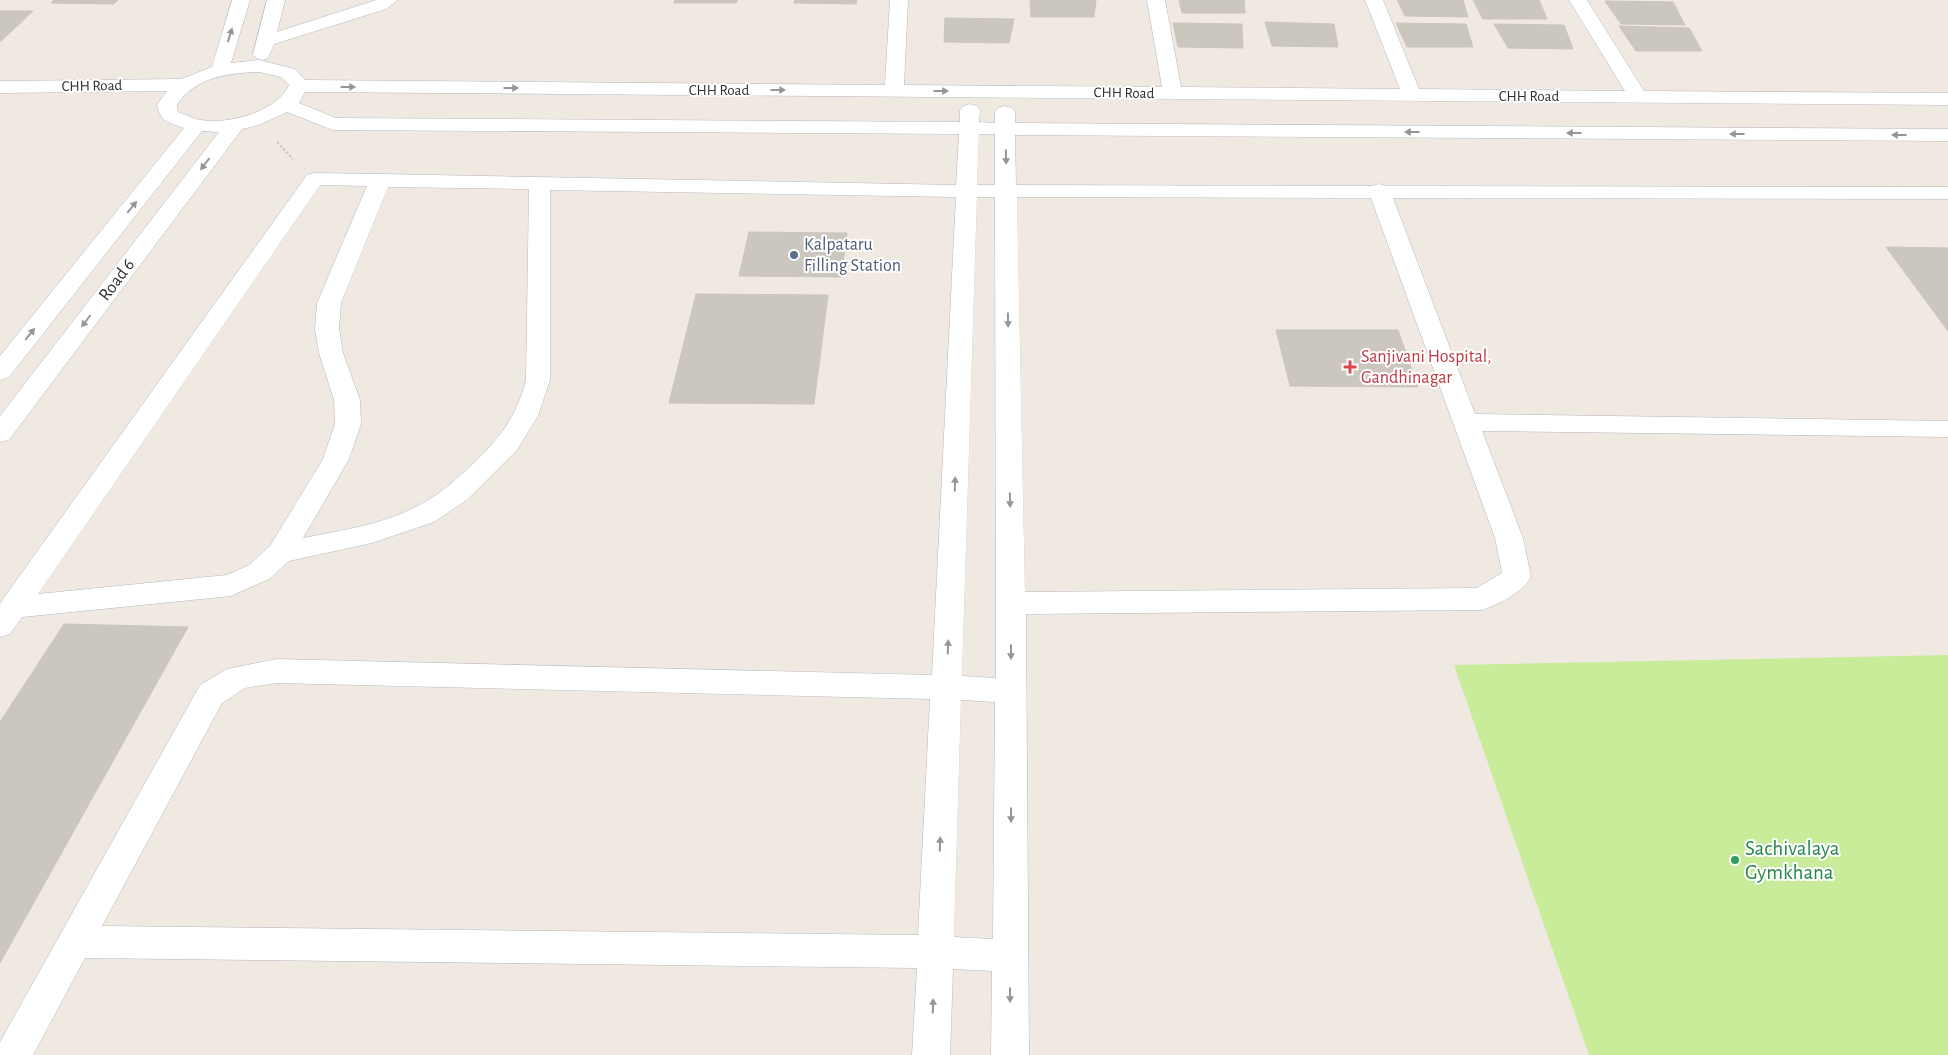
<svg xmlns="http://www.w3.org/2000/svg" width="1948" height="1055" font-family="'Alegreya Sans',sans-serif">
<style>
.pitch{fill:#c9ec9a}
.building{fill:#cbc7bf;stroke:#cbc5ba}
.lines{fill:none;stroke-linecap:round;stroke-linejoin:round}
.minor-casing{stroke:#b4b7c1;stroke-width:1}
.path{stroke:#c9c9c9;stroke-width:2.5;stroke-dasharray:2.5 2;stroke-linecap:butt}
.minor{fill:#fff;fill-rule:evenodd}
.oneway{fill:#969696}
.service-dot{fill:#5c6f8a;stroke:#fff;stroke-width:2}
.health-dot{fill:#e0444e;stroke:#fff;stroke-width:2}
.leisure-dot{fill:#2e9e5b;stroke:#fff;stroke-width:2}
.labels{text-anchor:middle;dominant-baseline:central;stroke-width:4;stroke-linejoin:round;paint-order:stroke}
.far-street-label{font-size:15px;fill:#2e2e2e;stroke:#fff}
.service-label{font-size:18px;fill:#4e5e75;stroke:#fff;text-anchor:start}
.street-label{font-size:18px;fill:#2e2e2e;stroke:#fff}
.health-label{font-size:18px;fill:#be3a42;stroke:#fff;text-anchor:start}
.near-leisure-label{font-size:21px;fill:#27864d;stroke:#fff;text-anchor:start}
</style>
<rect width="100%" height="100%" fill="#efe9e1"/>
<path class="pitch" d="M1948,655V1055H1589L1454,665Z"/>
<path class="building" d="M54,0H118L114,4L51,3Z
M675,0H738L736,3H674Z
M795,0H857L856,4L794,3Z
M1030,0H1096L1094,17H1031Z
M1179,0H1244L1245,13H1182Z
M1397,0H1463L1468,17L1405,16Z
M1473,0H1539L1547,19H1483Z
M1605,1L1673,2L1685,25L1621,24Z
M0,11H33L0,42Z
M945,18L1014,19L1009,43L944,42Z
M1265,22L1334,24L1338,47L1272,46Z
M1173,23L1242,24L1243,48L1178,47Z
M1396,23L1466,24L1473,47H1407Z
M1494,24L1564,25L1573,49L1508,48Z
M1619,26L1689,28L1702,51H1636Z
M749,232L847,233L841,277L739,276Z
M1886,247L1948,248V331Z
M696,294L828,295L814,404L669,403Z
M1276,330H1398L1418,387L1290,386Z
M64,624L188,627L0,963V722Z"/>
<g class="lines">
<defs>
<path id="minor" d="M232,0H250L231,63L259,60L295,69L305,80L885,85L890,0H908L904,85L1162,87L1147,0H1165L1181,87L1400,89L1365,0H1383L1419,89L1625,91L1569,0H1587L1644,91L1948,93V105L305,92L299,103L336,118L960,122V110L963,106L970,104L977,106L980,110L979,122L995,123V112L998,108L1005,106L1012,108L1015,112V123L1948,129V141L1015,135L1016,185L1372,186L1379,184L1386,186L1948,187V199L1393,198L1475,414L1948,421V437L1482,431L1523,538L1531,577C1523,592 1498,605 1482,610L1026,614L1029,1055H991L992,971L953,969L950,1055H912L917,968L85,958L33,1055H0V1042L200,685L227,669L277,659L932,675L956,197L550,190V380L538,416L517,450L468,499L434,522L372,543L289,561L269,579L231,596L22,617L10,634L0,637V604L3,599L307,175L314,173L380,174L956,185L959,134L333,130L287,112L259,125L242,129L9,440L0,442V416L219,132L202,131L9,377L0,380V356L184,128C169,122 161,123 157,105L167,91L0,93V81L181,79L212,67ZM259,72L281,77L289,85C277,113 224,126 196,119C190,117 184,114 178,112L177,105C195,77 228,73 259,72ZM979,134H995V185H977ZM320,185L367,186L317,303L315,329L319,353L334,400L335,424L323,459L270,546L249,565L227,575L38,594ZM388,187L529,189L526,380C516,416 503,434 477,460C460,476 443,492 423,503C387,524 343,530 303,538L349,459L361,424L360,400L343,353L339,329L341,303ZM977,197H995L996,678L962,676ZM1017,197L1371,198L1495,538L1502,573L1477,588L1025,592ZM277,683L930,699L918,935L102,926L222,703L245,688ZM961,700L995,702L993,939L954,937Z
M267,0H285L277,32L376,0H398L386,9L274,44L268,58L262,60L256,58L253,54Z"/>
</defs>
<use href="#minor" class="minor-casing"/>
<path class="path" d="M277,142L293,159"/>
<use href="#minor" class="minor"/>
</g>
<defs><path id="oneway-solid" d="M-6-.8H1V-3.2L6.5 0L1 3.2V.8H-6Z" transform="scale(1.25)"/></defs>
<g class="oneway">
<use href="#oneway-solid" transform="translate(230 35) rotate(-73)"/>
<use href="#oneway-solid" transform="translate(348 87)"/>
<use href="#oneway-solid" transform="translate(511 88)"/>
<use href="#oneway-solid" transform="translate(778 90)"/>
<use href="#oneway-solid" transform="translate(941 91)"/>
<use href="#oneway-solid" transform="translate(1412 132) rotate(-180)"/>
<use href="#oneway-solid" transform="translate(1574 133) rotate(-180)"/>
<use href="#oneway-solid" transform="translate(1737 134) rotate(-180)"/>
<use href="#oneway-solid" transform="translate(1899 135) rotate(-180)"/>
<use href="#oneway-solid" transform="translate(1006 157) rotate(89)"/>
<use href="#oneway-solid" transform="translate(205 164) rotate(127)"/>
<use href="#oneway-solid" transform="translate(132 207) rotate(-51)"/>
<use href="#oneway-solid" transform="translate(1008 320) rotate(89)"/>
<use href="#oneway-solid" transform="translate(86 321) rotate(127)"/>
<use href="#oneway-solid" transform="translate(30 334) rotate(-51)"/>
<use href="#oneway-solid" transform="translate(955 484) rotate(-88)"/>
<use href="#oneway-solid" transform="translate(1010 500) rotate(89)"/>
<use href="#oneway-solid" transform="translate(948 647) rotate(-88)"/>
<use href="#oneway-solid" transform="translate(1011 652) rotate(90)"/>
<use href="#oneway-solid" transform="translate(1011 815) rotate(90)"/>
<use href="#oneway-solid" transform="translate(940 844) rotate(-88)"/>
<use href="#oneway-solid" transform="translate(1010 995) rotate(90)"/>
<use href="#oneway-solid" transform="translate(933 1006) rotate(-88)"/>
</g>
<circle class="service-dot" cx="794" cy="255" r="5"/>
<path class="health-dot" d="M1347.5 359.5h5v5h5v5h-5v5h-5v-5h-5v-5h5z"/>
<circle class="leisure-dot" cx="1735" cy="860" r="5"/>
<g class="labels">
<g class="far-street-label">
<text transform="translate(92 86) rotate(-1)">CHH Road</text>
<text x="719" y="90">CHH Road</text>
<text transform="translate(1124 93) rotate(1)">CHH Road</text>
<text x="1529" y="96">CHH Road</text>
</g>
<g class="service-label">
<text x="804" y="245">Kalpataru<tspan x="804" dy="21">Filling Station</tspan></text>
</g>
<g class="street-label">
<text transform="translate(117 280) rotate(-53)">Road 6</text>
</g>
<g class="health-label">
<text x="1361" y="357">Sanjivani Hospital,<tspan x="1361" dy="21">Gandhinagar</tspan></text>
</g>
<g class="near-leisure-label">
<text x="1745" y="848">Sachivalaya<tspan x="1745" dy="24">Gymkhana</tspan></text>
</g>
</g>
</svg>
